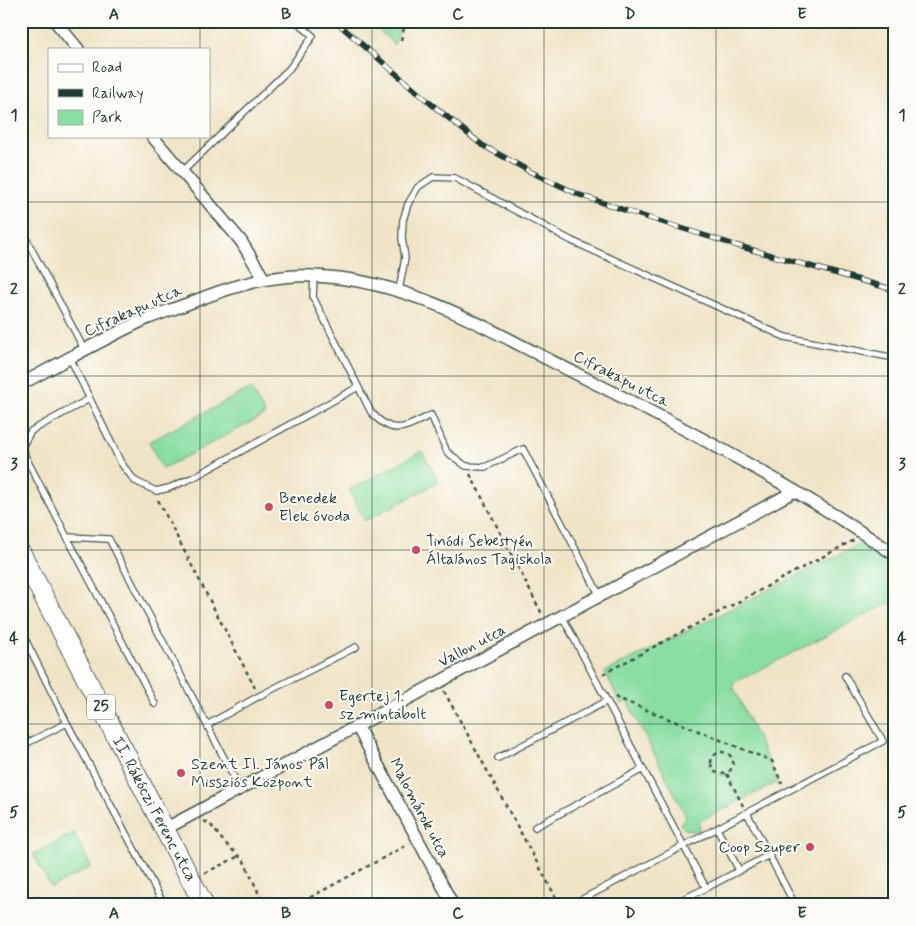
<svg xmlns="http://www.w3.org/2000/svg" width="916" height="926" font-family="Mynerve,sans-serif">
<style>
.green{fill:#88dea1;stroke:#548e6a}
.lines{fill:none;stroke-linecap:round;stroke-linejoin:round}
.lane-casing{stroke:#3e564a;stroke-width:8}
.street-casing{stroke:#3e564a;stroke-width:14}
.primary-casing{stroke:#3e564a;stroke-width:21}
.path{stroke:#3e564a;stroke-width:2.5;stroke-dasharray:4 4;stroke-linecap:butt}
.lane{stroke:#fff;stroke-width:5.5}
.street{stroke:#fff;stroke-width:11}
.primary{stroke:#fff;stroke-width:19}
.rail-casing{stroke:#1f3d34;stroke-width:5.5}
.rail{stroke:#fdfcf7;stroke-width:4;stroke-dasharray:11;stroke-linecap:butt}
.grid{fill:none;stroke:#1f3d34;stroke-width:1;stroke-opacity:0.55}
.poi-dot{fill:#d1495b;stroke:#fdfcf7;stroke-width:2}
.labels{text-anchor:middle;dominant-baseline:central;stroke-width:4;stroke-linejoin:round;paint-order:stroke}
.shield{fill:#fdfcf7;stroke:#62766e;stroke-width:1}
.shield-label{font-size:15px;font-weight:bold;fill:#1f3d34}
.street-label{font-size:16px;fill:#1f3d34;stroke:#fdfcf7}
.poi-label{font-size:16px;fill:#1f3d34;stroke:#fdfcf7;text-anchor:start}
.neatline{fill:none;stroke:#1f3d34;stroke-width:2}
.grid-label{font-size:16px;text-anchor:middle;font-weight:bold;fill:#1f3d34}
</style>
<rect width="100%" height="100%" fill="#fdfcf7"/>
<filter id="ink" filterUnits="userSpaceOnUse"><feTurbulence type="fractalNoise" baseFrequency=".02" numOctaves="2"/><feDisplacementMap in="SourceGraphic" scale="10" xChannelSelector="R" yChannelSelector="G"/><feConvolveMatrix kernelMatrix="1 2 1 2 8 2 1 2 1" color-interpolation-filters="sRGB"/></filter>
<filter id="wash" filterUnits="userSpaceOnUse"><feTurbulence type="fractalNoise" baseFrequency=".0096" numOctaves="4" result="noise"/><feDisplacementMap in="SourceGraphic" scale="20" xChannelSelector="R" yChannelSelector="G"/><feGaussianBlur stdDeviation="1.12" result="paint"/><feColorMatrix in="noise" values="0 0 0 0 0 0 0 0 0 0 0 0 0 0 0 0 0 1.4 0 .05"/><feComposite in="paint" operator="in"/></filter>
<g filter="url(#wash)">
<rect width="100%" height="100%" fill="#efe4c6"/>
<path class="green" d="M370,21H403L394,45Z
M251,388L265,415L162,469L149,442Z
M422,451L439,482L365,521L349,490Z
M866,541L895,563V600L732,684L778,782L700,821L699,832L685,829L680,824L686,816L627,701L621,704L605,672Z
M74,833L91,867L51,888L33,854Z"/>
</g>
<g filter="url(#ink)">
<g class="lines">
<defs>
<path id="lane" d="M182,172L289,69L313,36L296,21
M21,229L85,351
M314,276L313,297L371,412C393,437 404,428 431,415L447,452L466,466L485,467L523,449L600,596
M399,290L405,258L402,238L403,220L408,204L418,187L433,177L455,178L572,241L785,337L895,358
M70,358L121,463L135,481L156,491L169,488L194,477L358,387
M89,399L31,431L23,445L25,456L67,537L109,539L207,725
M67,537L155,704
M21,583L34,585
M562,616L706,888L769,855L795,905
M21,631L67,723L164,905
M21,746L67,723
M498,758L607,701
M240,789L207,725L259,696L356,647
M747,813L769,855
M535,827L643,769
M717,829L739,870
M575,903L883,741L845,676
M29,905L37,900
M671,905L706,888"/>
<path id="street" d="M55,21L78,49
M152,136L241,241L264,279
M21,384C63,362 104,338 146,319C161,313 177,308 192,302C225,289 258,278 294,276C305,275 317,276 328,277C418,284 496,334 575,373C684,428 794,485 895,555
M357,726L453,905
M165,829L795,491"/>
<path id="primary" d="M21,553L204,905"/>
</defs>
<use href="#lane" class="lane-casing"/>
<use href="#street" class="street-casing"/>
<use href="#primary" class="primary-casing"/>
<path class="path" d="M401,40L406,21
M470,474L542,614
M158,500L255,688
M603,674L854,540
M444,691L560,905
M615,697L772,761L782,784
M711 763a11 11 0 1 1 22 0a11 11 0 1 1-22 0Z
M727,774L743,806
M204,821L210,824L224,842L244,861L264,905
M205,873L239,856
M244,905L261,897
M296,905L409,844"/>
<use href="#lane" class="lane"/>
<use href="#street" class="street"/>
<use href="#primary" class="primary"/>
<defs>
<path id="rail" d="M335,21L430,103L482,145L531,172L580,195L630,212L735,245L895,290"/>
</defs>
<use href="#rail" class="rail-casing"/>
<use href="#rail" class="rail"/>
</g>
</g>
<path class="grid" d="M200,21V49M372,21V905M544,21V905M716,21V905M200,136V905M21,202H895M21,376H895M21,550H895M21,724H895"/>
<g class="poi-dot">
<circle cx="269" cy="507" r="5"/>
<circle cx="416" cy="550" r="5"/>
<circle cx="329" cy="705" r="5"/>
<circle cx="181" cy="773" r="5"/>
<circle cx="810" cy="847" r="5"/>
</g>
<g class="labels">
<rect class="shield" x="87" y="694.5" width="28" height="25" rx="4"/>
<g class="shield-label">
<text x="101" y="707">25</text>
</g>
<g class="street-label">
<text transform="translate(133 311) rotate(-24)">Cifrakapu utca</text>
<text transform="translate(621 379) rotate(27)">Cifrakapu utca</text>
<text transform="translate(472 646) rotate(-28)">Vallon utca</text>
<text transform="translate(419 808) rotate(62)">Malomárok utca</text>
<text transform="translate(154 809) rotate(62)">II. Rákóczi Ferenc utca</text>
</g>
<g class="poi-label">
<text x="279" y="498">Benedek<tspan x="279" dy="18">Elek óvoda</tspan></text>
<text x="426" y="541">Tinódi Sebestyén<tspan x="426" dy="18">Általános Tagiskola</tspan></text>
<text x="339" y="696">Egertej 1.<tspan x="339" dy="18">sz mintabolt</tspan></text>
<text x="191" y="764">Szent II. János Pál<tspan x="191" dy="18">Missziós Központ</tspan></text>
<text x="800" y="847" text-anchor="end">Coop Szuper</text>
</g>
</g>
<rect width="916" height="926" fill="none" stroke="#fdfcf7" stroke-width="55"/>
<rect x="48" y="48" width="162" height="90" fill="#fdfcf7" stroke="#a4b0a9"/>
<rect x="58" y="64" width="25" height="8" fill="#ffffff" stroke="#a4b0a9"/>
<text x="92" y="72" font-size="15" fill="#1f3d34">Road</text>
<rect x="58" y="89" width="25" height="8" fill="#1f3d34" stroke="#a4b0a9"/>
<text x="92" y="98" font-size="15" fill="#1f3d34">Railway</text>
<rect x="58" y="110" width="25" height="15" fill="#88dea1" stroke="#a4b0a9"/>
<text x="92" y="122" font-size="15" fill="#1f3d34">Park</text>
<rect x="28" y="28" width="860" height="870" class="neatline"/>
<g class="grid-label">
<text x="114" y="19">A</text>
<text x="286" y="19">B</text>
<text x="458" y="19">C</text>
<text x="630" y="19">D</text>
<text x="802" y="19">E</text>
<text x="14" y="120">1</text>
<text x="902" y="120">1</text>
<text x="14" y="294">2</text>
<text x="902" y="294">2</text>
<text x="14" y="469">3</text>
<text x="902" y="469">3</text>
<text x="14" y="643">4</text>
<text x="902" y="643">4</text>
<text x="14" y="817">5</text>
<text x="902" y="817">5</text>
<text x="114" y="918">A</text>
<text x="286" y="918">B</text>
<text x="458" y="918">C</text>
<text x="630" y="918">D</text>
<text x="802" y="918">E</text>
</g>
</svg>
